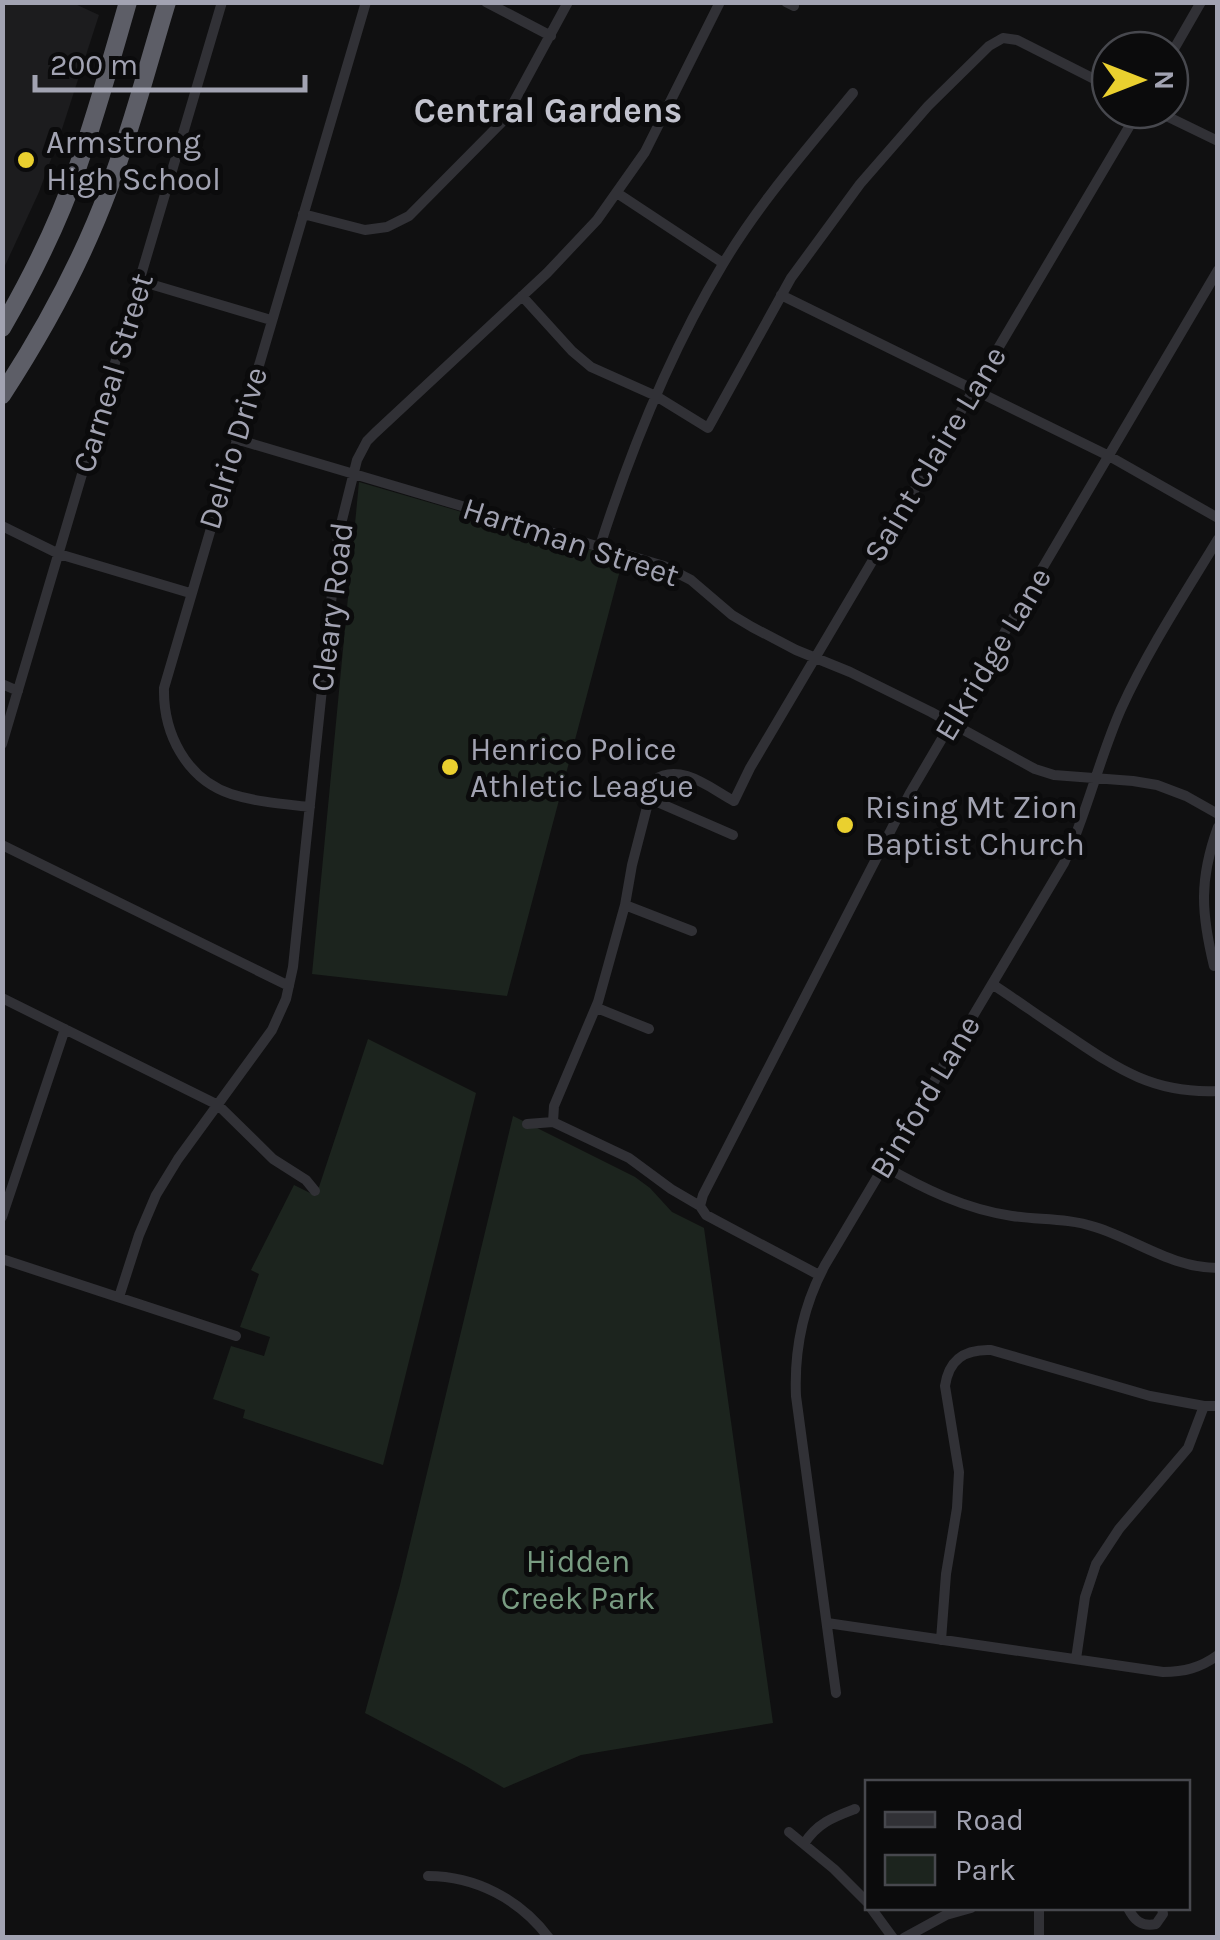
<svg xmlns="http://www.w3.org/2000/svg" width="1220" height="1940" font-family="Karla,sans-serif">
<style>
.built{fill:#1c1c1e}
.green{fill:#1c241e}
.lines{fill:none;stroke-linecap:round;stroke-linejoin:round}
.street{stroke:#313136;stroke-width:10}
.highway{stroke:#5d5e67;stroke-width:18}
.poi-dot{fill:#ead02f;stroke:#0b0b0c;stroke-width:4}
.labels{text-anchor:middle;dominant-baseline:central;stroke-width:10;stroke-linejoin:round;paint-order:stroke}
.poi-label{font-size:32px;fill:#a2a3b2;stroke:#0b0b0c;text-anchor:start}
.street-label{font-size:32px;fill:#a2a3b2;stroke:#0b0b0c}
.park-label{font-size:32px;fill:#799c82;stroke:#0b0b0c}
.neighbourhood-label{font-size:35px;font-weight:bold;fill:#c2c3ce;stroke:#0b0b0c}
</style>
<rect width="100%" height="100%" fill="#101011"/>
<path class="built" d="M3,2L73,3L99,15L62,129L39,192L3,270Z"/>
<path class="green" d="M359,482L623,559L507,996L312,974Z
M368,1039L476,1093L383,1465L243,1418L245,1410L213,1399L231,1346L264,1356L270,1337L240,1327L259,1274L251,1270L294,1185L316,1196Z
M513,1116L635,1177L650,1188L672,1212L704,1228L773,1723L581,1755L504,1788L466,1766L365,1713L400,1585Z"/>
<g class="lines">
<path class="street" d="M486,2L551,36
M786,2L794,6
M1170,56L1201,2
M1154,110L1218,141
M617,193L723,263
M303,214L365,230L387,227L409,216L504,120L568,2
M140,281L271,320
M781,295L1109,456L1218,518
M522,296L572,351L591,367L656,396L708,428L791,278L860,184L928,106L989,46L1003,38L1017,40L1110,87
M236,439L664,566L691,580L732,615L752,627L796,650L850,672L931,712L1035,769L1054,775L1133,781L1157,785L1186,796L1218,814
M2,526L59,554L190,593
M600,546C631,449 670,352 723,264C759,203 808,148 853,93
M2,684L18,691
M2,744L222,2
M648,798L733,835
M310,807C284,804 256,802 231,794C186,779 163,733 164,688L366,2
M2,845L289,986
M625,905L692,931
M1214,966C1201,913 1199,879 1218,827
M992,984C1018,1001 1043,1019 1069,1036C1119,1070 1155,1094 1218,1091
M2,998L218,1105L273,1159L306,1180L315,1191
M597,1008L649,1029
M553,1122L554,1106L598,1002L625,905L632,865L654,780C680,762 710,788 734,801L750,768L1139,110
M527,1124L553,1122L629,1158L671,1189L700,1206L706,1215L819,1275
M884,1166C924,1189 965,1209 1012,1216C1040,1220 1068,1218 1095,1227C1137,1240 1172,1268 1218,1268
M700,1206L703,1195L910,793L1218,270
M2,1217L65,1029
M2,1259L236,1336
M119,1297L139,1235L156,1195L178,1159L272,1030L286,999L293,967L338,536L357,460L367,441L375,433L547,273L597,220L645,152L720,2
M827,1623L1163,1672C1184,1672 1200,1668 1218,1655
M941,1640L946,1574L957,1508L959,1472L945,1386C949,1359 965,1349 991,1350L1150,1396L1204,1406H1218
M1076,1659L1085,1597L1096,1564L1119,1529L1188,1448L1204,1406
M836,1693L796,1396C794,1350 803,1306 825,1265L1064,863C1087,813 1099,759 1121,709C1148,650 1184,595 1218,539
M789,1832L834,1869L868,1903
M804,1844C817,1823 834,1817 855,1809
M428,1876C475,1876 520,1899 549,1938
M871,1908L893,1938
M1039,1908V1938
M1128,1908C1134,1920 1141,1927 1156,1924L1163,1914L1162,1908
M904,1938L946,1915L971,1908"/>
<path class="highway" d="M2,328C32,276 59,222 78,166C97,112 112,57 128,2
M2,395C45,329 82,261 109,188C132,128 148,64 167,2"/>
</g>
<g class="poi-dot">
<circle cx="26" cy="160" r="10"/>
<circle cx="450" cy="767" r="10"/>
<circle cx="845" cy="825" r="10"/>
</g>
<g class="labels">
<g class="poi-label">
<text x="46" y="142">Armstrong<tspan x="46" dy="37">High School</tspan></text>
<text x="470" y="749">Henrico Police<tspan x="470" dy="37">Athletic League</tspan></text>
<text x="865" y="807">Rising Mt Zion<tspan x="865" dy="37">Baptist Church</tspan></text>
</g>
<g class="street-label">
<text transform="translate(113 373) rotate(-73)">Carneal Street</text>
<text transform="translate(233 448) rotate(-73)">Delrio Drive</text>
<text transform="translate(935 454) rotate(-59)">Saint Claire Lane</text>
<text transform="translate(571 542) rotate(18)">Hartman Street</text>
<text transform="translate(332 607) rotate(-83)">Cleary Road</text>
<text transform="translate(993 654) rotate(-59)">Elkridge Lane</text>
<text transform="translate(925 1097) rotate(-59)">Binford Lane</text>
</g>
<g class="park-label">
<text x="578" y="1561">Hidden<tspan x="578" dy="37">Creek Park</tspan></text>
</g>
<g class="neighbourhood-label">
<text x="548" y="110">Central Gardens</text>
</g>
</g>
<rect width="1220" height="1940" fill="none" stroke="#a2a3b2" stroke-width="10"/>
<rect x="865" y="1780" width="325" height="130" fill="#0b0b0c" stroke="#47484e" stroke-width="2.5"/>
<rect x="885" y="1812" width="50" height="15" fill="#313136" stroke="#47484e" stroke-width="2.5"/>
<text x="955" y="1830" font-size="30" fill="#a2a3b2">Road</text>
<rect x="885" y="1855" width="50" height="30" fill="#1c241e" stroke="#47484e" stroke-width="2.5"/>
<text x="955" y="1880" font-size="30" fill="#a2a3b2">Park</text>
<g transform="translate(1140 80) rotate(90)"><circle r="48" fill="#0b0b0c" stroke="#47484e" stroke-width="2.5"/>
<path d="M0-8L18 38L0 25L-18 38Z" fill="#ead02f"/>
<text y="-15" font-size="28" font-weight="bold" text-anchor="middle" fill="#a2a3b2">N</text>
</g>
<path d="M35 75v15h270v-15" fill="none" stroke="#a2a3b2" stroke-width="5"/>
<text x="50" y="75" font-size="30" fill="#a2a3b2" stroke="#0b0b0c" stroke-width="8" paint-order="stroke">200 m</text>
</svg>
